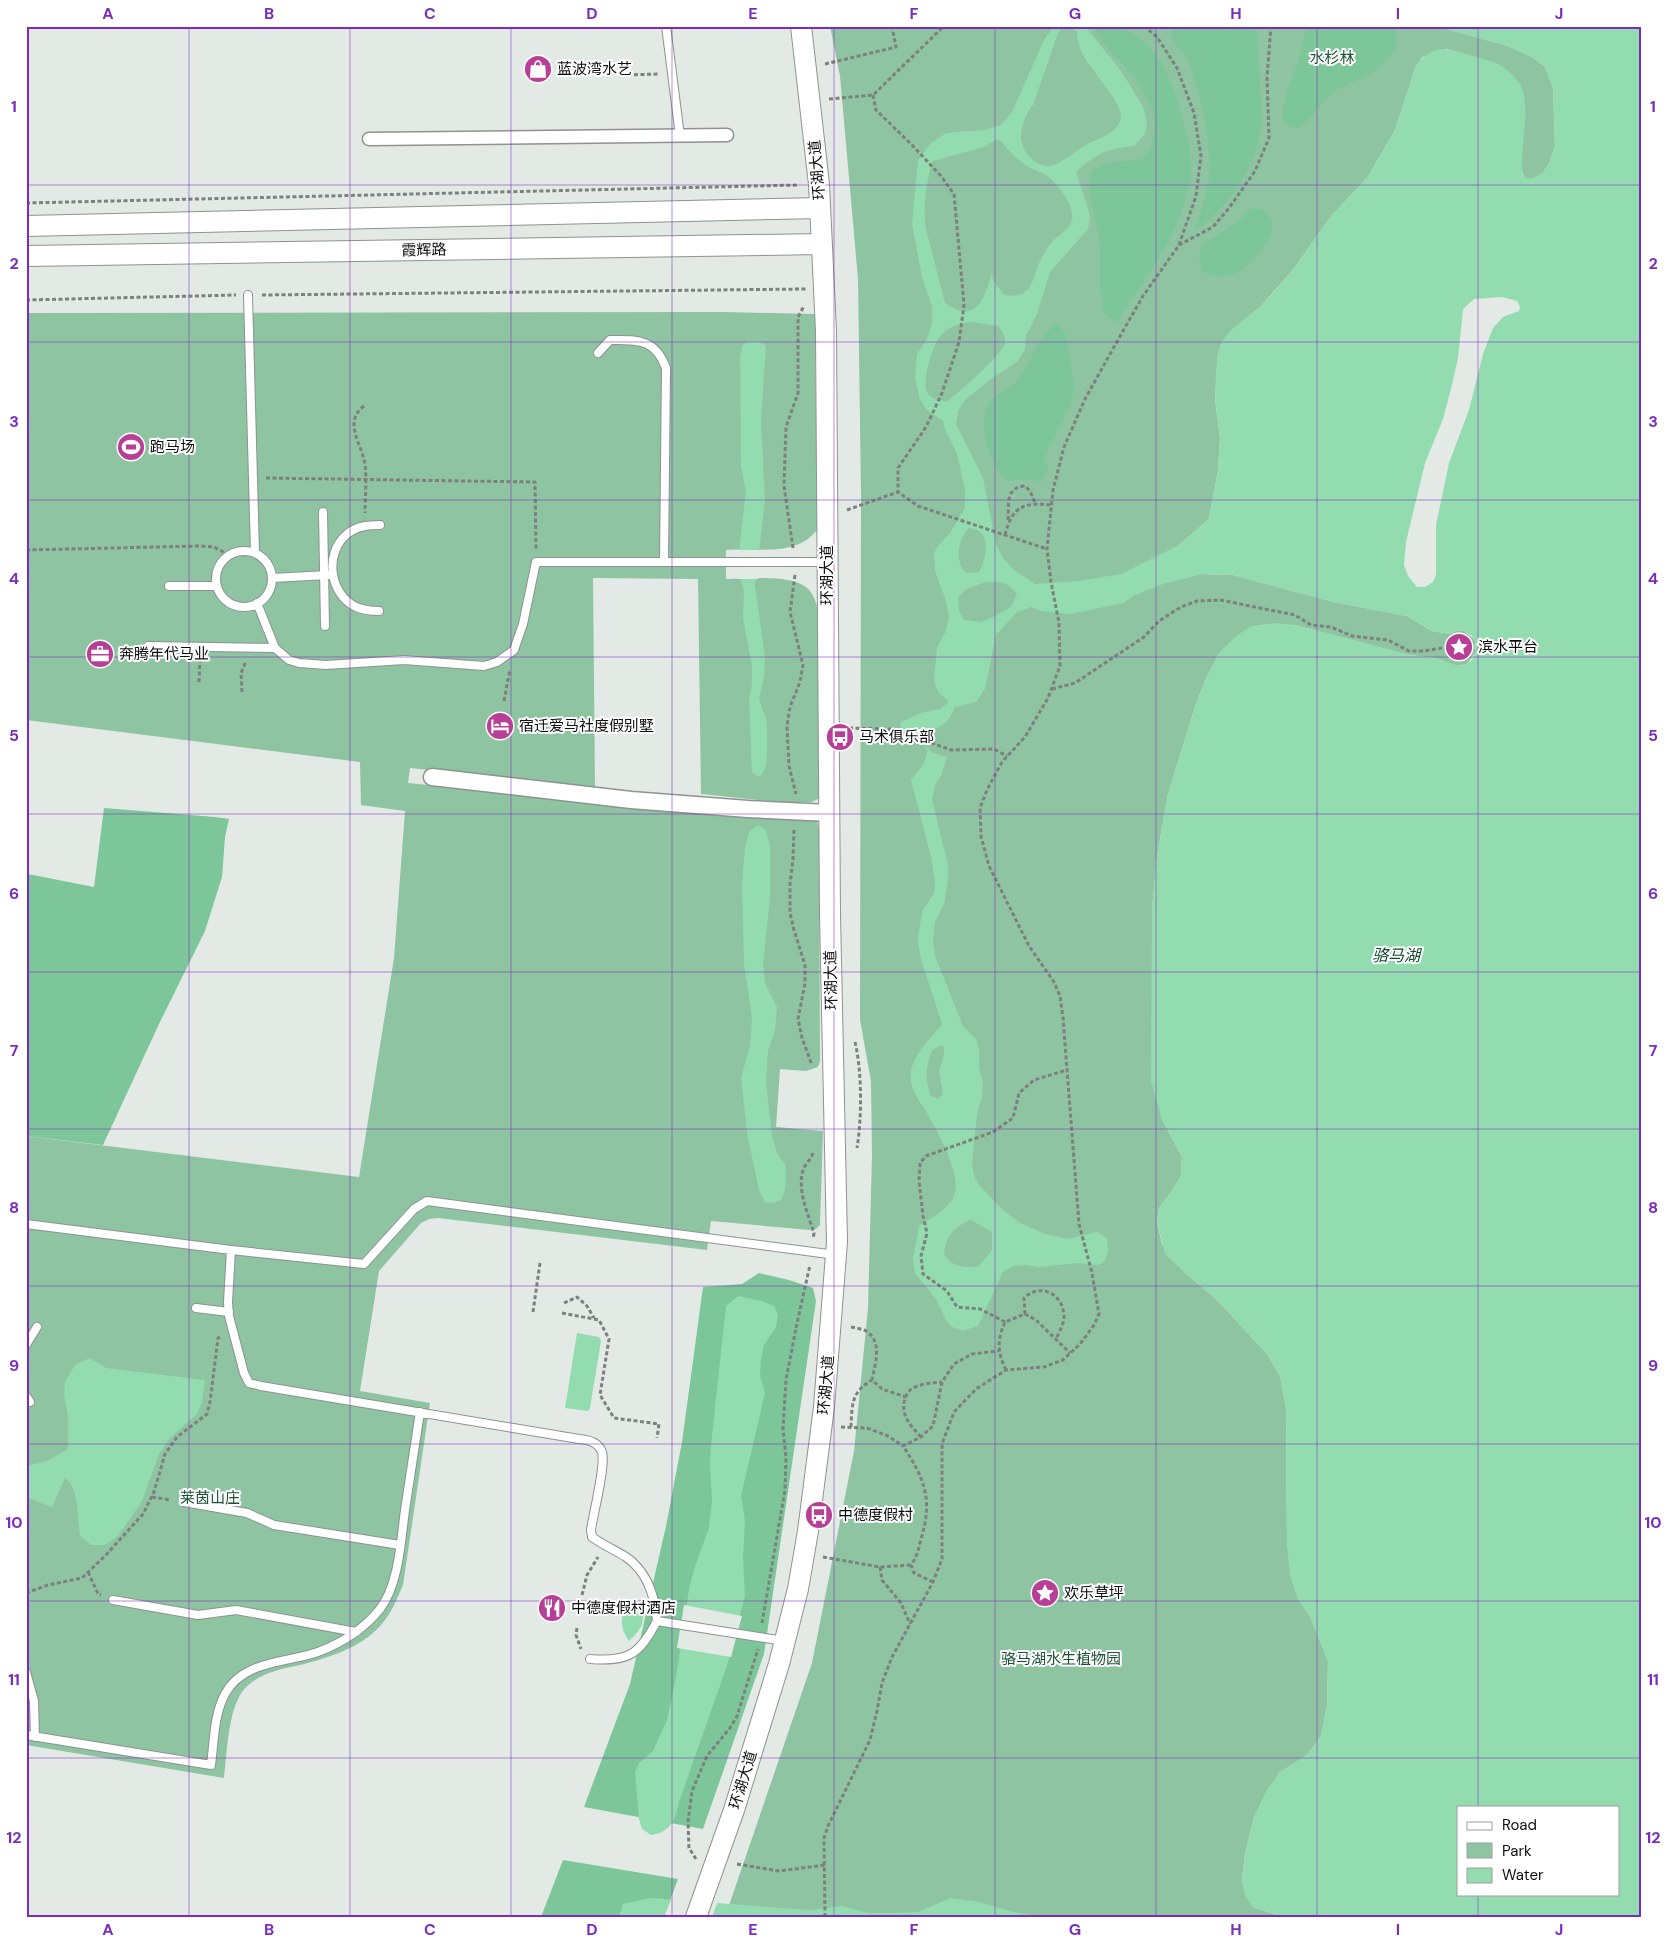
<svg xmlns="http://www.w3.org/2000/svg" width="1667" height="1943" font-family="'DM Sans','Noto Sans SC',sans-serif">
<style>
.green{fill:#8ec4a2}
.forest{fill:#7cc69a}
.water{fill:#92dcaf;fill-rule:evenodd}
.pier{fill:#e3eae5}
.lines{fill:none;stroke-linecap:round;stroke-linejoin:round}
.service-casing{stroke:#8d938f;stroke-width:10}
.pedestrian-casing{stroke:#8d938f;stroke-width:15}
.minor-casing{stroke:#8d938f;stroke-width:19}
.tertiary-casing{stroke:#8d938f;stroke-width:22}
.path{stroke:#7c817d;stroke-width:3;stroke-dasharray:4 2.5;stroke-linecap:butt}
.service{stroke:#fff;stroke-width:8}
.pedestrian{stroke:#fff;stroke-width:12}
.minor{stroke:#fff;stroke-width:16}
.tertiary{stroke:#fff;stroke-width:20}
.grid{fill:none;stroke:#7b2cbf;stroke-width:1;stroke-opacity:0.55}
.labels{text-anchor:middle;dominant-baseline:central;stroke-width:4;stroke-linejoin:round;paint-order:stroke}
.park-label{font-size:15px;fill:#1b5235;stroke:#fff}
.poi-label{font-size:15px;fill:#0b0d0c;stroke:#fff;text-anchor:start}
.street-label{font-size:15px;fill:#0b0d0c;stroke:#fff}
.water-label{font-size:16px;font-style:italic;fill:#0d482b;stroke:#fff}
.neatline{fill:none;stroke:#7b2cbf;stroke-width:2}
.grid-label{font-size:16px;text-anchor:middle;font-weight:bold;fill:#7b2cbf}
</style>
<rect width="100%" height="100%" fill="#e3eae5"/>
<path class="green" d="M830,26H1436L1508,46L1534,58L1545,67L1553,87L1555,146L1549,163L1543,173L1534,178L1526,179C1515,166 1524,141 1524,125C1524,115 1506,78 1501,66L1447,49L1423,57L1416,66L1395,130L1368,177L1332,215L1292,271L1261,306L1249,316L1218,352L1215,400L1220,437L1218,471L1209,519L1179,545L1202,574L1233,575L1334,602L1407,616L1432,631L1449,634L1459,630L1464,631L1475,640L1476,652L1467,664L1457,666L1439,659L1405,654L1295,625L1207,676L1196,704L1168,794L1157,856L1152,909L1162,1119L1182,1157L1181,1176L1172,1191L1159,1208L1157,1222L1162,1244L1185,1273L1214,1297L1232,1316L1267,1354L1280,1376L1286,1408L1287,1544L1298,1599L1310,1616L1328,1661L1327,1706L1321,1736L1307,1755L1279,1773L1254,1817L1245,1854L1242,1880L1253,1907L1283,1917H725L812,1663L854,1451L868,1308L872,1156L871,1081L860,1020L861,495L858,279L840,76Z
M724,312L815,314L817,530C795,558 756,547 726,550V579C747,579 796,573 810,591C814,596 816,603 818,609L820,798L812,802L788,803L701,794L698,579L593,578L595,788L410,768L408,783L657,808L817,821L819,830L820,1061L818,1067L806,1071L780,1069L776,1127L823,1131L820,1225L816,1229L809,1230L711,1221L707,1250L438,1218L429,1219L421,1223L379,1271L360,1391L430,1403L403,1585C397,1599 391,1614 381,1625C361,1648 328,1658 300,1665C280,1669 255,1674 242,1692C228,1712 227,1753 224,1778L26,1745V1136L359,1177L394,958L405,811L361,805L360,762L26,720V313Z"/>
<path class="forest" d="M1094,26C1102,26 1113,24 1120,27C1161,43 1173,83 1183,121C1188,139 1192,156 1191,174C1190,185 1186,197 1183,207C1169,249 1140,286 1116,323L1103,312L1100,284V244L1089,188L1091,172C1106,159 1125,162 1143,159C1161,135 1156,112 1141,87C1128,66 1104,50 1094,26Z
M1170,26H1256C1259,46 1259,64 1260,84C1260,99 1263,116 1261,130C1255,169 1226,210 1194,231C1200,215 1206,196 1209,179C1213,151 1201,94 1190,66C1183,49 1173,49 1170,26Z
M1307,26H1396C1401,60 1376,72 1349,84C1343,87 1336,89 1332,93C1319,104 1311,122 1296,129L1286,125L1282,113L1288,88L1299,59Z
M1252,208L1268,212C1269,216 1272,220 1272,223C1275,241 1246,271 1230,275C1220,278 1212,276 1203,272L1199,259L1201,245L1238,222Z
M1058,323L1066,336L1075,388L1068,410L1043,461L1049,468L1041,482L1021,479L1008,482C989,465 974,419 993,398C998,392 1007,390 1013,385C1017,382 1020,377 1022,373C1035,355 1038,336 1058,323Z
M104,808L215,817L229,819L225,837L222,877L205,931L159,1024L103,1145L26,1136V881L28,874L94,887Z
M759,1273L789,1280L813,1288L816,1301L764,1654L703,1829L584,1807L630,1684L666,1526L682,1442L703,1287L742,1284Z
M563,1860L678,1879L664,1917H541Z"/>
<path class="water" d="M1054,26H1085L1122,72L1143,107L1147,122L1145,134L1134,146C1108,148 1095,154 1076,172L1087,205L1090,218L1088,229L1050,272L1037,314L1026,335L1025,349L1017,362L991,379L965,400L958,411L956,424L983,478L996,544L1003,558L1014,570L1035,584L1078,581L1121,574L1179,545L1209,519L1218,471L1220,437L1215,400L1216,371L1218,352L1222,341L1231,330L1261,306L1272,294L1292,271L1332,215L1368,177L1395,130L1416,66C1431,47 1441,47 1463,53C1475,57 1492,60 1503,67C1509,71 1517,79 1521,86C1531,106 1520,150 1522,174L1526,178H1534L1543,173L1549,163L1555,146L1553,88L1545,67L1534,58L1508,46L1436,26H1641V1917H1283L1253,1907L1245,1896L1242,1880L1245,1854L1254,1817L1265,1793L1279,1773L1307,1755L1321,1736L1327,1706L1328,1661L1310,1616L1298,1599L1290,1576L1287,1544L1286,1408L1280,1376L1267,1354L1232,1316L1214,1297L1185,1273L1165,1254L1157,1222L1159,1208L1172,1191L1181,1176L1182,1157L1162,1119L1151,1081L1152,909L1157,856L1168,794L1196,704L1207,676L1218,654L1235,637L1251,626L1276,623L1295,625L1405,654L1439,659L1458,666L1467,664L1472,660L1476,652V644L1472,636L1464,631L1459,630L1449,634L1432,631L1407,616L1334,602L1233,575L1202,574L1163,584L1133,596L1124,603L1070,614L1040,611L1031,607L1016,613L996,635L985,689L976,702L955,707C949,725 935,732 917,734L916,740L924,745L933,753L947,757L941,776L936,783L932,799L948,865V879L944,904L935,922L933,942L935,956L963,1026L976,1039L979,1050V1068L983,1082L982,1098L978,1109L975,1133L972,1164L974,1176L980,1186L1002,1209L1020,1223L1045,1234L1067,1239L1097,1232L1107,1238L1108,1251L1105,1261L1098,1265L1078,1263L1039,1267L1026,1265L1013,1266L1003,1272L978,1326L963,1331L952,1327L946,1320L937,1301L915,1273L913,1259L919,1226C931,1218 943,1212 952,1200C966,1179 936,1129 925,1110C917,1098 909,1087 911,1072C914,1053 931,1038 942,1024L920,956L918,939L920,924L923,910L934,893L935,883L931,857L911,780L923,765L928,751L924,746L900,734L901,722L920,713L940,709L949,702L938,692L934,680L937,647L946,631L949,617L946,601L935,571L934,553L938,546L950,533L965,508V490L957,454L944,427L943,421L927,410L920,400L915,378L917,354L927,339L932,323V306L922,277L912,224L918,160L930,144L946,133L985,130L1001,125L1012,112L1044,40ZM1070,27L1077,31C1077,39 1079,46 1082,53C1090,70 1122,101 1121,118C1120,122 1116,129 1113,131C1106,136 1097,139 1089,143C1081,148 1060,163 1054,165C1038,170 1024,154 1021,140C1020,129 1026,112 1033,105L1057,36L1061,28ZM996,140L1001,141C1008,150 1016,158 1025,165C1031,169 1039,171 1046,175C1057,183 1078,208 1071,223C1067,231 1058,235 1052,242C1047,248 1040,260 1037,268C1032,287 1026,299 1004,295L993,280L992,273C984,300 976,325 945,303L926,229C923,208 926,181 933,161L984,147ZM1502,297L1517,301L1520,307L1519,311L1503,317L1493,328L1483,354L1469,410L1449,463L1436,525V574L1433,582L1425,587H1417L1408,576L1404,565L1406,542L1425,463L1443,419L1452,385L1458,358L1463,309L1474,299ZM970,322L998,326C1002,331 1006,337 1005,344C1002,354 956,395 946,402C939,400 929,399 926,390C923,378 933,343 942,334C950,326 959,324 970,322ZM969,528C993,531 987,556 979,572L966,573C954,560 958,540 969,528ZM986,582C1003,582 1006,581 1017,594L1011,607L995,616L981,622L964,620L959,610L958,598L966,589ZM940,1046L944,1047V1055L939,1071L943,1094L938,1099L931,1096C924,1078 926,1067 932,1050ZM971,1220L992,1232V1250L979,1266C964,1268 953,1268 944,1254C945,1237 954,1226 971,1220ZM1458,1807H1618V1894H1458Z
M749,341L760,342L766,346L761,420L765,501L755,585L765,657L764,677L759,699L767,722V757L765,769L762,774L758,777L752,772L749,701L752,683V667L743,618L744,590L740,578L739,551L746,492L741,466L740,359L742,346Z
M757,825L766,830L770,847V898L763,964L765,983L777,1007L775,1030L768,1051L766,1083L772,1136L777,1153L785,1164L786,1175L785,1190L781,1200L772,1203L765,1202L759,1190L747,1133L741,1078L750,1046L752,1017L744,964L742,885L745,848L749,832Z
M738,1296L762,1301L774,1306L778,1314L776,1327L764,1345L761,1359L760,1376L765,1393L741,1496L745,1521L743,1559L745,1596L727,1666L679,1802C675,1820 671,1832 651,1835L642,1829L639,1819L635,1772L639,1763L653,1751L667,1720L676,1677L689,1589L695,1566L709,1528L712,1500L710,1464L711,1445L726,1306Z
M577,1333L599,1337L601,1341L590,1408L588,1411L565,1408Z
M90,1358L106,1368L205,1380L202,1402L197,1414L169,1439L159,1454L142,1501L118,1536L105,1545H91L80,1536C77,1519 80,1488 65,1478L52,1507L26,1497V1466L47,1461L68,1449V1416L64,1395L65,1382L75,1365Z
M635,1597C647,1615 646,1626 629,1641C617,1624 621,1611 635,1597Z
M651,1898L810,1910L842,1906L868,1913H892L918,1912L950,1898L974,1901L1014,1912L1041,1917H619L623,1904Z"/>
<path class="pier" d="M737,550H761L758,579H737Z
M684,1605L742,1616L731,1657L677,1648Z
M672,1897L718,1901L712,1917H664Z"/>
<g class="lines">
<defs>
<path id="service" d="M666,26L680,136
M248,295L255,553
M598,353L610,340C637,340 655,338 666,368L664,562
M323,512L325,626
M216 579a28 28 0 1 1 56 0a28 28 0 1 1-56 0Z
M272,578L328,575
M169,586H217
M257,603L275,648L289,660L299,663L326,665L404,660L484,666L497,662L514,650L523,624L536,562H827
M379,611C371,611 363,610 356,607C329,594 324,553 347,534C357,526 368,525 380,525
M148,646L275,648
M26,1224L231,1250L364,1264L414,1209L427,1201L836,1255
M231,1250L228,1302L229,1316L244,1373L249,1383L261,1386L579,1439C589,1440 598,1442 602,1452C606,1465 593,1515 591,1530L592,1537C603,1545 615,1550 626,1557C648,1572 655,1596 657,1621L784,1641
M196,1308L229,1312
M26,1345L37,1327
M26,1396L30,1402
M184,1502L247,1513L274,1525L400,1545
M113,1600L198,1615L236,1610L356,1632
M590,1659C628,1662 639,1655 657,1621
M26,1672L34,1701L35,1737
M26,1735L211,1765C214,1742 214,1714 225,1694C243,1660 287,1663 318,1652C342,1643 364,1629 380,1609C399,1584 401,1540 405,1510C410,1478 415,1445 420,1412"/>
<path id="pedestrian" d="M369,139L727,135"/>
<path id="minor" d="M432,777L631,800L748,809L829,813"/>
<path id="tertiary" d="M26,226L820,208
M26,256L822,244
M696,1917L734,1810L779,1664L798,1589L808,1531L824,1407L837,1242L830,914L826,331L819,184L801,26"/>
</defs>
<use href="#service" class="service-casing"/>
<use href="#pedestrian" class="pedestrian-casing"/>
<use href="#minor" class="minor-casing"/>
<use href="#tertiary" class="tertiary-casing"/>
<path class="path" d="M825,64L896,47L892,26
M621,75L659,74
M873,95L876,110L911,144L941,176L954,194L964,305L959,342L942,393L926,427L898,468V492
M829,99L873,95L944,26
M26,203L799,185
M1179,245L1213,227L1229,208L1255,171L1269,138L1267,77L1271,26
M262,295L806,289
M26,300L236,295
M364,406C342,422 363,446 365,465C367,480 365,497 365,513
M266,478L535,482L536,549
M847,510L898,492L918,506L1047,549
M1008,520C1009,505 1005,487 1025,486L1030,491L1035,503
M1005,535C1012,506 1024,502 1052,505
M793,548L784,486L786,427L798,393V317L804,306
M26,550L200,546L214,547L229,555
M795,575L790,612L803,665L800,682L790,707L787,726L789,766L796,794
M199,682L200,660
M1052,689L1075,683L1144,637L1159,621L1181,607L1197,601L1220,600L1295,615L1311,625L1331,627L1352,636L1388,640L1409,651H1424L1442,648
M242,692L241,673L246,661
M504,701L510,669
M849,728L893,729L951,750L994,749L1007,756
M794,830L793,859L790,884V913L794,930L805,965V983L798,1019L802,1038L812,1065
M855,1042C862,1071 862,1118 857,1148
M813,1153C811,1160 805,1164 803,1170C797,1190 808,1214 814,1233L813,1239
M564,1303L577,1297L587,1306L594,1318
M533,1312L540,1263
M562,1313L599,1320L609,1339L600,1395L614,1418L659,1424L657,1438
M1025,1314L1024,1298C1040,1282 1064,1294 1064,1317C1064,1324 1059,1332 1056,1339
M1005,1322L980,1309L957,1307L947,1291L923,1274L921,1256L927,1233L923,1216L919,1181L920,1163L926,1156L993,1132L1013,1118L1019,1093L1034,1080L1067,1070
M851,1327C855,1328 863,1329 866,1331C883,1342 875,1364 872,1380L882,1389L906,1397
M796,1328L810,1265
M1006,1370C997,1352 997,1340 1005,1322L1025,1314L1036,1320L1070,1353
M841,1427L867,1428L888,1436L903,1446
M851,1427C852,1405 851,1392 872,1380
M921,1437C911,1426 900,1416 905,1399C907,1392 911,1388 918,1386C925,1383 934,1383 942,1382
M152,1497L171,1500
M823,1557L880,1567L911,1565
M880,1567L882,1580L901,1603L910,1624
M88,1572L98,1594L101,1595
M933,1582L914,1573L911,1565C917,1557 919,1548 921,1539C933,1500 925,1479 903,1446L921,1437L933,1426L942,1382L954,1364L972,1354L998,1351
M26,1593L48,1585L82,1578L105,1556L143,1514L154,1492L165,1454L177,1437L207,1414L210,1402L218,1338L221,1336
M582,1595L587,1575L598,1557
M762,1623L785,1490L786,1458L783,1429L786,1380L796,1328
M577,1628L576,1635L581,1649
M696,1859L689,1848L688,1822L692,1791L707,1756L730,1728L737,1716L758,1649
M737,1864L779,1871L825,1865
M825,1917L824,1838L828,1826L870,1740L877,1711L882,1683L892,1657L933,1582L942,1559V1444L954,1412L976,1389L1006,1370L1044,1367L1063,1360L1080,1344L1094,1325L1099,1314L1092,1273L1079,1224L1063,1018L1060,996L1054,982L1029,946L989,866L981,836L980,808L987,790L1002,762L1025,737L1048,698L1060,666L1059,623L1051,582L1047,549L1053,490L1064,447L1085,399L1119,338L1143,296L1179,245L1196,196L1201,156L1194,113L1177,68L1157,37L1144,26"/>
<use href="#service" class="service"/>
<use href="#pedestrian" class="pedestrian"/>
<use href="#minor" class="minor"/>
<use href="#tertiary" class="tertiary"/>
</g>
<path class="grid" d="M189,26V1917M350,26V1917M511,26V1917M672,26V1917M834,26V1917M995,26V1917M1156,26V1917M1317,26V1917M1478,26V1807M26,185H1641M26,342H1641M26,500H1641M26,657H1641M26,814H1641M26,972H1641M26,1129H1641M26,1286H1641M26,1444H1641M26,1601H1641M26,1758H1641M1478,1894V1917"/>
<defs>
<symbol id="shop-disc" viewBox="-11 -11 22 22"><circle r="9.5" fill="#b74096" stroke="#fff"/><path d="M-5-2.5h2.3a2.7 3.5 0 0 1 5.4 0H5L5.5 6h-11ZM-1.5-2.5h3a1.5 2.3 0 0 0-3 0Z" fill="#fff"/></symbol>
<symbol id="stadium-disc" viewBox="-11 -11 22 22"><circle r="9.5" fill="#b74096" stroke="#fff"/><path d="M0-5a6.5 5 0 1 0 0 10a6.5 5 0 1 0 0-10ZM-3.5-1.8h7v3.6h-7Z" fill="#fff"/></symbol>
<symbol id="sight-disc" viewBox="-11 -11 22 22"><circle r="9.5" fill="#b74096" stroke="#fff"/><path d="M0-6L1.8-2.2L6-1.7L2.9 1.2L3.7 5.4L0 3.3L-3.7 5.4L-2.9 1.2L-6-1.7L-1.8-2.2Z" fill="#fff"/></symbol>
<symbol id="office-disc" viewBox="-11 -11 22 22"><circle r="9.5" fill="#b74096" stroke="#fff"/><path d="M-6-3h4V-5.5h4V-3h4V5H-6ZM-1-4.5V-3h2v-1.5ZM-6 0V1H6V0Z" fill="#fff"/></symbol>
<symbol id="hotel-disc" viewBox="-11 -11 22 22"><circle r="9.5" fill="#b74096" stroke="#fff"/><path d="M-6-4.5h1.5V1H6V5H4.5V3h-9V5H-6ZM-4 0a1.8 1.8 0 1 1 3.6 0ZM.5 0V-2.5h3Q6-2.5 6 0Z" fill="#fff"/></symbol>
<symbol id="bus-disc" viewBox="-11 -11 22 22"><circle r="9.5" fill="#b74096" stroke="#fff"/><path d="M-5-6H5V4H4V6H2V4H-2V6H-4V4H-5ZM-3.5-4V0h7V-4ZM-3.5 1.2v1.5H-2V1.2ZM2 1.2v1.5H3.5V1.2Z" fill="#fff"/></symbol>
<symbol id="restaurant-disc" viewBox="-11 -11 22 22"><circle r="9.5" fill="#b74096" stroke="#fff"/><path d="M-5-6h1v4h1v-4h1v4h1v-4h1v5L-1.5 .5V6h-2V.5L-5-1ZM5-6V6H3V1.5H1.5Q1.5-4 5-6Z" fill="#fff"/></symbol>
</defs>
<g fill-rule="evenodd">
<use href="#shop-disc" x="522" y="53" width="32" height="32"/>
<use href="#stadium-disc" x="115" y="431" width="32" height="32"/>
<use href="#sight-disc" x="1443" y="631" width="32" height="32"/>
<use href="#office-disc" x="84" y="638" width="32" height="32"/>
<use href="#hotel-disc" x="484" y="710" width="32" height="32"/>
<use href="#bus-disc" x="824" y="721" width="32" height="32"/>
<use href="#bus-disc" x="803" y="1499" width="32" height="32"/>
<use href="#sight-disc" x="1029" y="1577" width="32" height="32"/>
<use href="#restaurant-disc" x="536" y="1592" width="32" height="32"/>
</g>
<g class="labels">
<g class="park-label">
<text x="1332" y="58">水杉林</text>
<text x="210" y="1498">莱茵山庄</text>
<text x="1061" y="1659">骆马湖水生植物园</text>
</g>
<g class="poi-label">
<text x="557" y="69">蓝波湾水艺</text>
<text x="150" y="447">跑马场</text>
<text x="1478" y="647">滨水平台</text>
<text x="119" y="654">奔腾年代马业</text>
<text x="519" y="726">宿迁爱马社度假别墅</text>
<text x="859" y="737">马术俱乐部</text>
<text x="838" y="1515">中德度假村</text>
<text x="1064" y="1593">欢乐草坪</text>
<text x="571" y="1608">中德度假村酒店</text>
</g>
<g class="street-label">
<text transform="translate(817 170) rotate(-95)">环湖大道</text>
<text transform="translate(424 250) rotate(-1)">霞辉路</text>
<text transform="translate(827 575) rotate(-90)">环湖大道</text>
<text transform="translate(831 980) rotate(-91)">环湖大道</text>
<text transform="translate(826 1385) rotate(-85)">环湖大道</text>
<text transform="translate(743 1780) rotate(-73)">环湖大道</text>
</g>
<g class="water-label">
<text x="1396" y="955">骆马湖</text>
</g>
</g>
<rect width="1667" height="1943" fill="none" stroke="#ffffff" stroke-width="55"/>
<rect x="1457" y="1806" width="162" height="90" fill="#ffffff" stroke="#9d9e9e"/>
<rect x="1467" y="1822" width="25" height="8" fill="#ffffff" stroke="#9d9e9e"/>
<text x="1502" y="1830" font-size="15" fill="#0b0d0c">Road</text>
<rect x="1467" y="1843" width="25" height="15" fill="#8ec4a2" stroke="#9d9e9e"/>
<text x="1502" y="1856" font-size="15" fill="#0b0d0c">Park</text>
<rect x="1467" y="1868" width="25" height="15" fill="#92dcaf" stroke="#9d9e9e"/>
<text x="1502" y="1880" font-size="15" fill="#0b0d0c">Water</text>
<rect x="28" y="28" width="1612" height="1888" class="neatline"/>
<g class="grid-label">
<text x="108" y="19">A</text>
<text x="269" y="19">B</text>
<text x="430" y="19">C</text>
<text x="592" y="19">D</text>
<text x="753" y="19">E</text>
<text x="914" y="19">F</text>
<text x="1075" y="19">G</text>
<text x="1236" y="19">H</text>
<text x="1398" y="19">I</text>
<text x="1559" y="19">J</text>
<text x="14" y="112">1</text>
<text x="1653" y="112">1</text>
<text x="14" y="269">2</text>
<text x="1653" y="269">2</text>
<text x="14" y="427">3</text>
<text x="1653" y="427">3</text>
<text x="14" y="584">4</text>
<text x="1653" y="584">4</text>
<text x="14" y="741">5</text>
<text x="1653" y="741">5</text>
<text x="14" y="899">6</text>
<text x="1653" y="899">6</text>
<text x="14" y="1056">7</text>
<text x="1653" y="1056">7</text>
<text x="14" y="1213">8</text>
<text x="1653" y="1213">8</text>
<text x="14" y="1371">9</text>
<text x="1653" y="1371">9</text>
<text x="14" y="1528">10</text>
<text x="1653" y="1528">10</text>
<text x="14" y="1685">11</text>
<text x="1653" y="1685">11</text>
<text x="14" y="1843">12</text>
<text x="1653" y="1843">12</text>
<text x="108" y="1935">A</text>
<text x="269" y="1935">B</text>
<text x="430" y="1935">C</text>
<text x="592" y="1935">D</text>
<text x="753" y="1935">E</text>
<text x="914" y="1935">F</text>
<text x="1075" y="1935">G</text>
<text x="1236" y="1935">H</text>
<text x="1398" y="1935">I</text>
<text x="1559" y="1935">J</text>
</g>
</svg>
